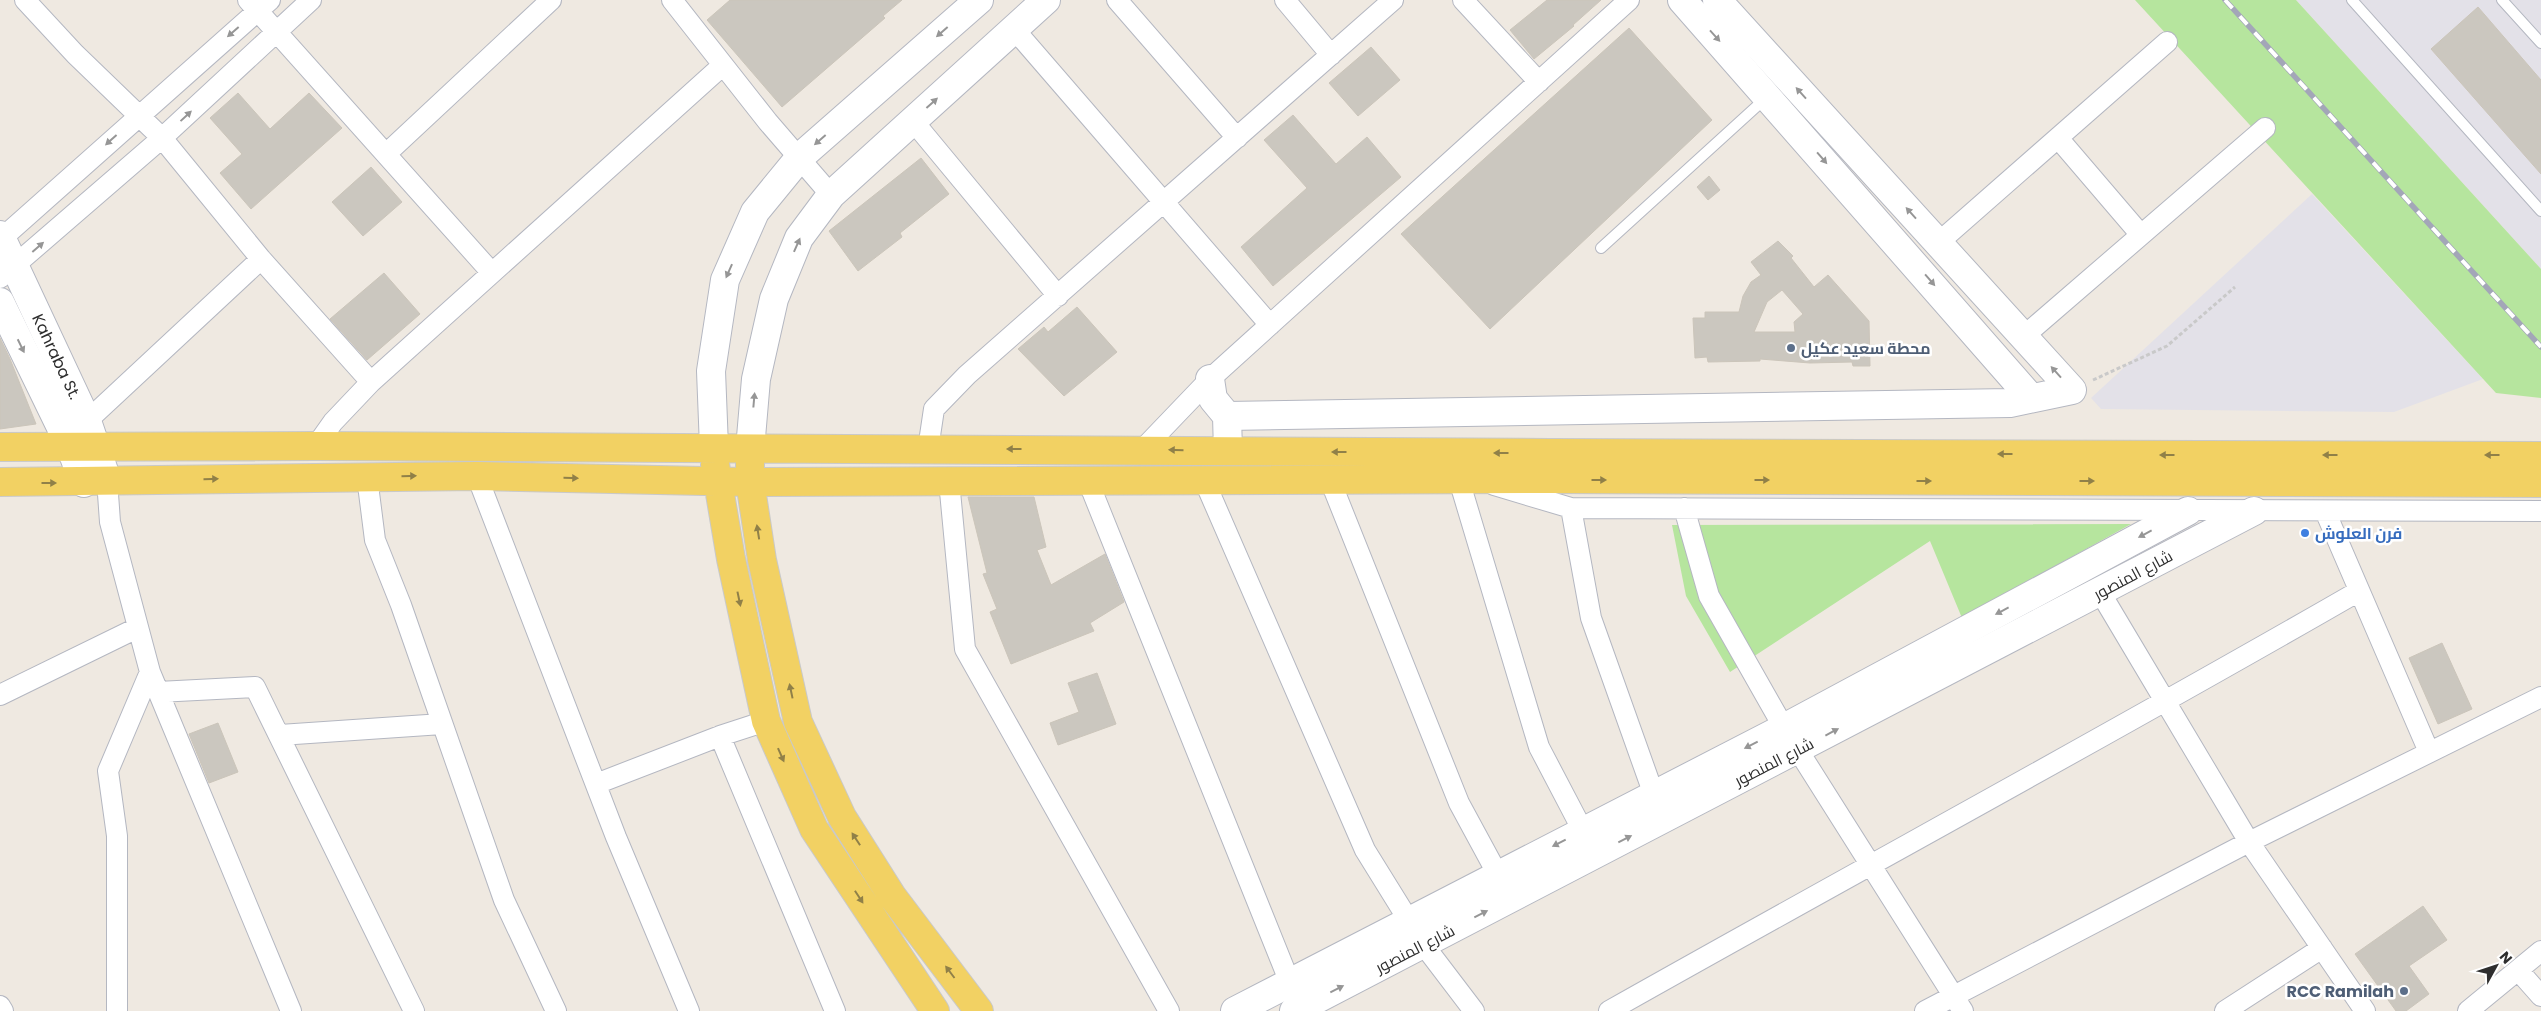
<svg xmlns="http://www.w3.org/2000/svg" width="2541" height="1011" font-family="Poppins,Cairo,sans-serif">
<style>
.industrial{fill:#e3e1e8}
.green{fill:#b6e59e}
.building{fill:#cbc7bf;stroke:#cbc5ba;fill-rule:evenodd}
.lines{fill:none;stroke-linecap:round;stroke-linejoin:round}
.lane-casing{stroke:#b4b7c1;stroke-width:12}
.street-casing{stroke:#b4b7c1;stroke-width:22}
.secondary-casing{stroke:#b4b7c1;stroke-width:30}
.primary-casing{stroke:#c9c9c9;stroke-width:30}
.path{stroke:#c9c9c9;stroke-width:3;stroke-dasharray:4 2.5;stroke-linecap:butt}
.lane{stroke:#fff;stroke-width:10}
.street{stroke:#fff;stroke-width:20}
.secondary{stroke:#fff;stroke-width:28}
.primary{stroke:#f2d163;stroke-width:28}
.rail-casing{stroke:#a3a6b8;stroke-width:5.5}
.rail{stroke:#fff;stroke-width:4;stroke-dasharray:11;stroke-linecap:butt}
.oneway{fill:#969696}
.oneway2{fill:#908048}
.service-dot{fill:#5c6f8a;stroke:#fff;stroke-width:2}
.shop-dot{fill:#3f7fe0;stroke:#fff;stroke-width:2}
.labels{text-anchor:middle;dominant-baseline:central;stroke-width:5;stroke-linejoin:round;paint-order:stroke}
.service-label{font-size:16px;font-weight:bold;fill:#4e5e75;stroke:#fff;text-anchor:start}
.street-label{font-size:16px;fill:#2e2e2e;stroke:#fff}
.shop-label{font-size:16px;font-weight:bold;fill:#366cbe;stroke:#fff;text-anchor:start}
</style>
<rect width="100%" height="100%" fill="#efe9e1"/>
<path class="industrial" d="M2296,0H2541V269Z
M2312,194L2483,379L2394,412L2101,409L2091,398Z"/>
<path class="green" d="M2135,0H2296L2541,269V398L2496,393Z
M2131,524L1962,618L1930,541L1730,672L1686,596L1672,525Z"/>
<path class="building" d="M730,0H902L883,16L885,18L782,107L707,20Z
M1547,0H1601L1573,25L1574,26L1534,59L1510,30Z
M2478,7L2541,80V174L2431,49Z
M1629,28L1712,120L1490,329L1401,234Z
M1371,47L1400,80L1358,116L1329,83Z
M238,93L270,129L309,93L342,128L251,209L220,173L242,154L210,118Z
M1293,115L1336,164L1367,137L1401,177L1273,286L1241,247L1307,188L1264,140Z
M921,158L949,194L900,233L902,237L858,271L829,231Z
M371,167L402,202L363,236L332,202Z
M1709,176L1720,190L1708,200L1697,187Z
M1778,241L1793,256L1791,258L1814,287L1828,275L1869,321L1870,366H1853L1852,362L1810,363L1760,359V361L1708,362L1707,357L1695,358L1693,318H1705V312H1739L1743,296L1751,282L1761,275L1751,262ZM1782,290L1803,314L1794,322L1795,332H1754L1767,302Z
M384,273L420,314L367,360L330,319Z
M1077,307L1117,352L1064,396L1018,349L1044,327L1048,332Z
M0,338L10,359L36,424L0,429Z
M968,497H1034L1046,547L1037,550L1051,585L1105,554L1124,602L1090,623L1094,631L1011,664L990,612L997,609L983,574L987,573Z
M2442,643L2472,709L2438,724L2409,658Z
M1097,673L1116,724L1058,745L1050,723L1079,712L1068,683Z
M218,723L238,772L209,783L189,734Z
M2423,906L2447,940L2409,966L2429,994L2406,1011H2396L2355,954Z"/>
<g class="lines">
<defs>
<path id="lane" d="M2352,0L2541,211
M2502,0L2541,43
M1601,248L1767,97"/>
<path id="street" d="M25,0L75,54L162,138L261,259L371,382
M248,0L492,273
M672,0L768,122L831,195
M1117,0L1237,138
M1285,0L1331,55
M1463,0L1539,82
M1014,29L1270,325
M913,121L1058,296
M2058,138L2141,235
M386,154L551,0
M0,240L270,0
M1938,243L2167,42
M0,278L162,138L311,0
M2024,336L2265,128
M87,421L261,259
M316,446L333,422L371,382L723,65
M928,449L934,409L967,375L1393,0
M1142,450L1210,379L1629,0
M477,476L616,837L689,1011
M367,477L375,540L401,605L504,900L556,1011
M107,480L110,522L150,672L291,1011
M1204,480L1365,850L1409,921
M1330,480L1459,803L1498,875
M1459,480L1539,747L1583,831
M949,481L965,649L1169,1011
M1088,481L1290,983
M1494,485L1571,508L2541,511
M1571,508L1591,618L1654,795
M1684,508L1709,596L1784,728L1963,1011
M2325,511L2429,752
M2100,592L2249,842L2365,1011
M158,692L255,687L414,1011
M0,695L137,628
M280,735L442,724
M720,736L835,1011
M596,784L720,736L766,721
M1423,944L1474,1011
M2518,970L2541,996
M0,1006L3,1011
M117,1011V836L108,771L150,672
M1609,1011C1859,870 2111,734 2359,591
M1925,1011L2249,842L2541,697
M2225,1011L2322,948
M2468,1011L2541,951"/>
<g id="secondary">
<path d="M1682,0L2031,398"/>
<path id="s1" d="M0,235L87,421L107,480"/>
<path d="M0,302L70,446L84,483"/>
<path d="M1210,379L1213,399L1227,416L1228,451"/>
<path d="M1227,416L2010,403L2072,390L1717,0"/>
<path d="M714,447L711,371L725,280L755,212L800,157L979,0"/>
<path d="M750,449L756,379L774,299L799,238L831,195L1046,0"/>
<path d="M1235,1011L1784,728L2188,511"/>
<path d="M1294,1011L2254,511"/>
</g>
<path id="primary" d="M0,447L316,446L1550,453L2541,456
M750,463V482L762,560L798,722L842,817L892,896L979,1011
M715,464L731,559L766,721L814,829L935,1011
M0,482L477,476L750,482L1551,479L2541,483"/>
</defs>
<use href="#lane" class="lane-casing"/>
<use href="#street" class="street-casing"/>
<use href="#secondary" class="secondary-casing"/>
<use href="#primary" class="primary-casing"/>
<path class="path" d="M2093,380L2167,346L2235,287"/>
<use href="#lane" class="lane"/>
<use href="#street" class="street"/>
<use href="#secondary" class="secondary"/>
<use href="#primary" class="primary"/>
<defs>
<path id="rail" d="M2225,0L2541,347"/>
</defs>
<use href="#rail" class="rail-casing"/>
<use href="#rail" class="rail"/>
</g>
<defs><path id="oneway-solid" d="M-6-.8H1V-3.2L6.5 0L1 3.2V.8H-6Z" transform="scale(1.25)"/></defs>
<g class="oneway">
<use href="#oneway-solid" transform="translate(233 32) rotate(139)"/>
<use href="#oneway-solid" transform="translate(942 32) rotate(139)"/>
<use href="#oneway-solid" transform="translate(1715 36) rotate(48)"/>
<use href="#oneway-solid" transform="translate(1801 93) rotate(-132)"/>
<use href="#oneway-solid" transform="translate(932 103) rotate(-42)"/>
<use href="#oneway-solid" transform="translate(186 116) rotate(-43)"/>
<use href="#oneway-solid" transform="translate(111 140) rotate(138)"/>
<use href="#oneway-solid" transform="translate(820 140) rotate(139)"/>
<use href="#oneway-solid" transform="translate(1822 158) rotate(49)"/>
<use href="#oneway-solid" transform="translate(1911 213) rotate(-132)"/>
<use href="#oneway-solid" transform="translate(797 245) rotate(-66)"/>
<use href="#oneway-solid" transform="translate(38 247) rotate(-41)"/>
<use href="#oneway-solid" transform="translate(729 271) rotate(114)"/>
<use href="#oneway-solid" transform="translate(1930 280) rotate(49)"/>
<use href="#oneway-solid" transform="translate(21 346) rotate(64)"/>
<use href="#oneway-solid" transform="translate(2056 372) rotate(-132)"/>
<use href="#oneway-solid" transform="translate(754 400) rotate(-85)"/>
<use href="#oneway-solid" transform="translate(2145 534) rotate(152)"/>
<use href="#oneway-solid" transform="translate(2002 611) rotate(152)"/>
<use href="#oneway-solid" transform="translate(1832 732) rotate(-28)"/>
<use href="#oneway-solid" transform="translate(1751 745) rotate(153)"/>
<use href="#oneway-solid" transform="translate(1625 839) rotate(-27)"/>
<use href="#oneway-solid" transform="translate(1559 843) rotate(153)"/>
<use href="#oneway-solid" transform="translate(1481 914) rotate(-27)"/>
<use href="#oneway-solid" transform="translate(1337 989) rotate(-27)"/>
</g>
<g class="oneway2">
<use href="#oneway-solid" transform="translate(1014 449) rotate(-180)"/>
<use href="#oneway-solid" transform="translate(1176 450) rotate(-179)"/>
<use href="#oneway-solid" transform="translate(1339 452) rotate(-180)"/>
<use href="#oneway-solid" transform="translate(1501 453) rotate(-180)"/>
<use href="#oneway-solid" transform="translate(2005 454) rotate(-180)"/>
<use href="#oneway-solid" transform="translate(2167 455) rotate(-180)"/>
<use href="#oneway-solid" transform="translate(2330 455) rotate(-180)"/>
<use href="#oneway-solid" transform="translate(2492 455) rotate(-180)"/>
<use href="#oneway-solid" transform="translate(409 476) rotate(-1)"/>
<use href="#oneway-solid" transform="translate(571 478) rotate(1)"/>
<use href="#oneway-solid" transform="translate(211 479) rotate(-1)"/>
<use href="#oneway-solid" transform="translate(1599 480)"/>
<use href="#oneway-solid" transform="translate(1762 480)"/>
<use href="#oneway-solid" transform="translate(1924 481)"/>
<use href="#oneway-solid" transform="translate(2087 481)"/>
<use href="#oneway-solid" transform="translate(49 483)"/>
<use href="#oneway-solid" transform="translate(758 532) rotate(-99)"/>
<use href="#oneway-solid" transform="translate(739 599) rotate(78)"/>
<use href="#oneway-solid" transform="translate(791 691) rotate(-102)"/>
<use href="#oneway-solid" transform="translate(781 755) rotate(66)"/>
<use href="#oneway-solid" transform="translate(856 839) rotate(-123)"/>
<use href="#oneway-solid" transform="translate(859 897) rotate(57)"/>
<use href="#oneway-solid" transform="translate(950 972) rotate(-127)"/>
</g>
<g class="service-dot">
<circle cx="1791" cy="348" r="5"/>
<circle cx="2404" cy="991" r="5"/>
</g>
<circle class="shop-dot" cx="2305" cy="533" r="5"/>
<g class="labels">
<g class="service-label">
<text x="1801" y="348">محطة سعيد عكيل</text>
<text x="2394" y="991" text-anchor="end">RCC Ramilah</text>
</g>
<g class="street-label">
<text stroke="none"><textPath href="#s1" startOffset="134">Kahraba St.</textPath></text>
<text transform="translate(2133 575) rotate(-28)">شارع المنصور</text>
<text transform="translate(1774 762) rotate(-27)">شارع المنصور</text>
<text transform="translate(1415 949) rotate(-27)">شارع المنصور</text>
</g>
<g class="shop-label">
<text x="2315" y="533">فرن العلوش</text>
</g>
</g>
<g transform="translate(2496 966) rotate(50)" stroke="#ffffff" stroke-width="4" paint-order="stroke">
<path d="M0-4L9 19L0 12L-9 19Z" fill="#2e2e2e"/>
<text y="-8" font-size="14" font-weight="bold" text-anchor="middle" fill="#2e2e2e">N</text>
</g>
</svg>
